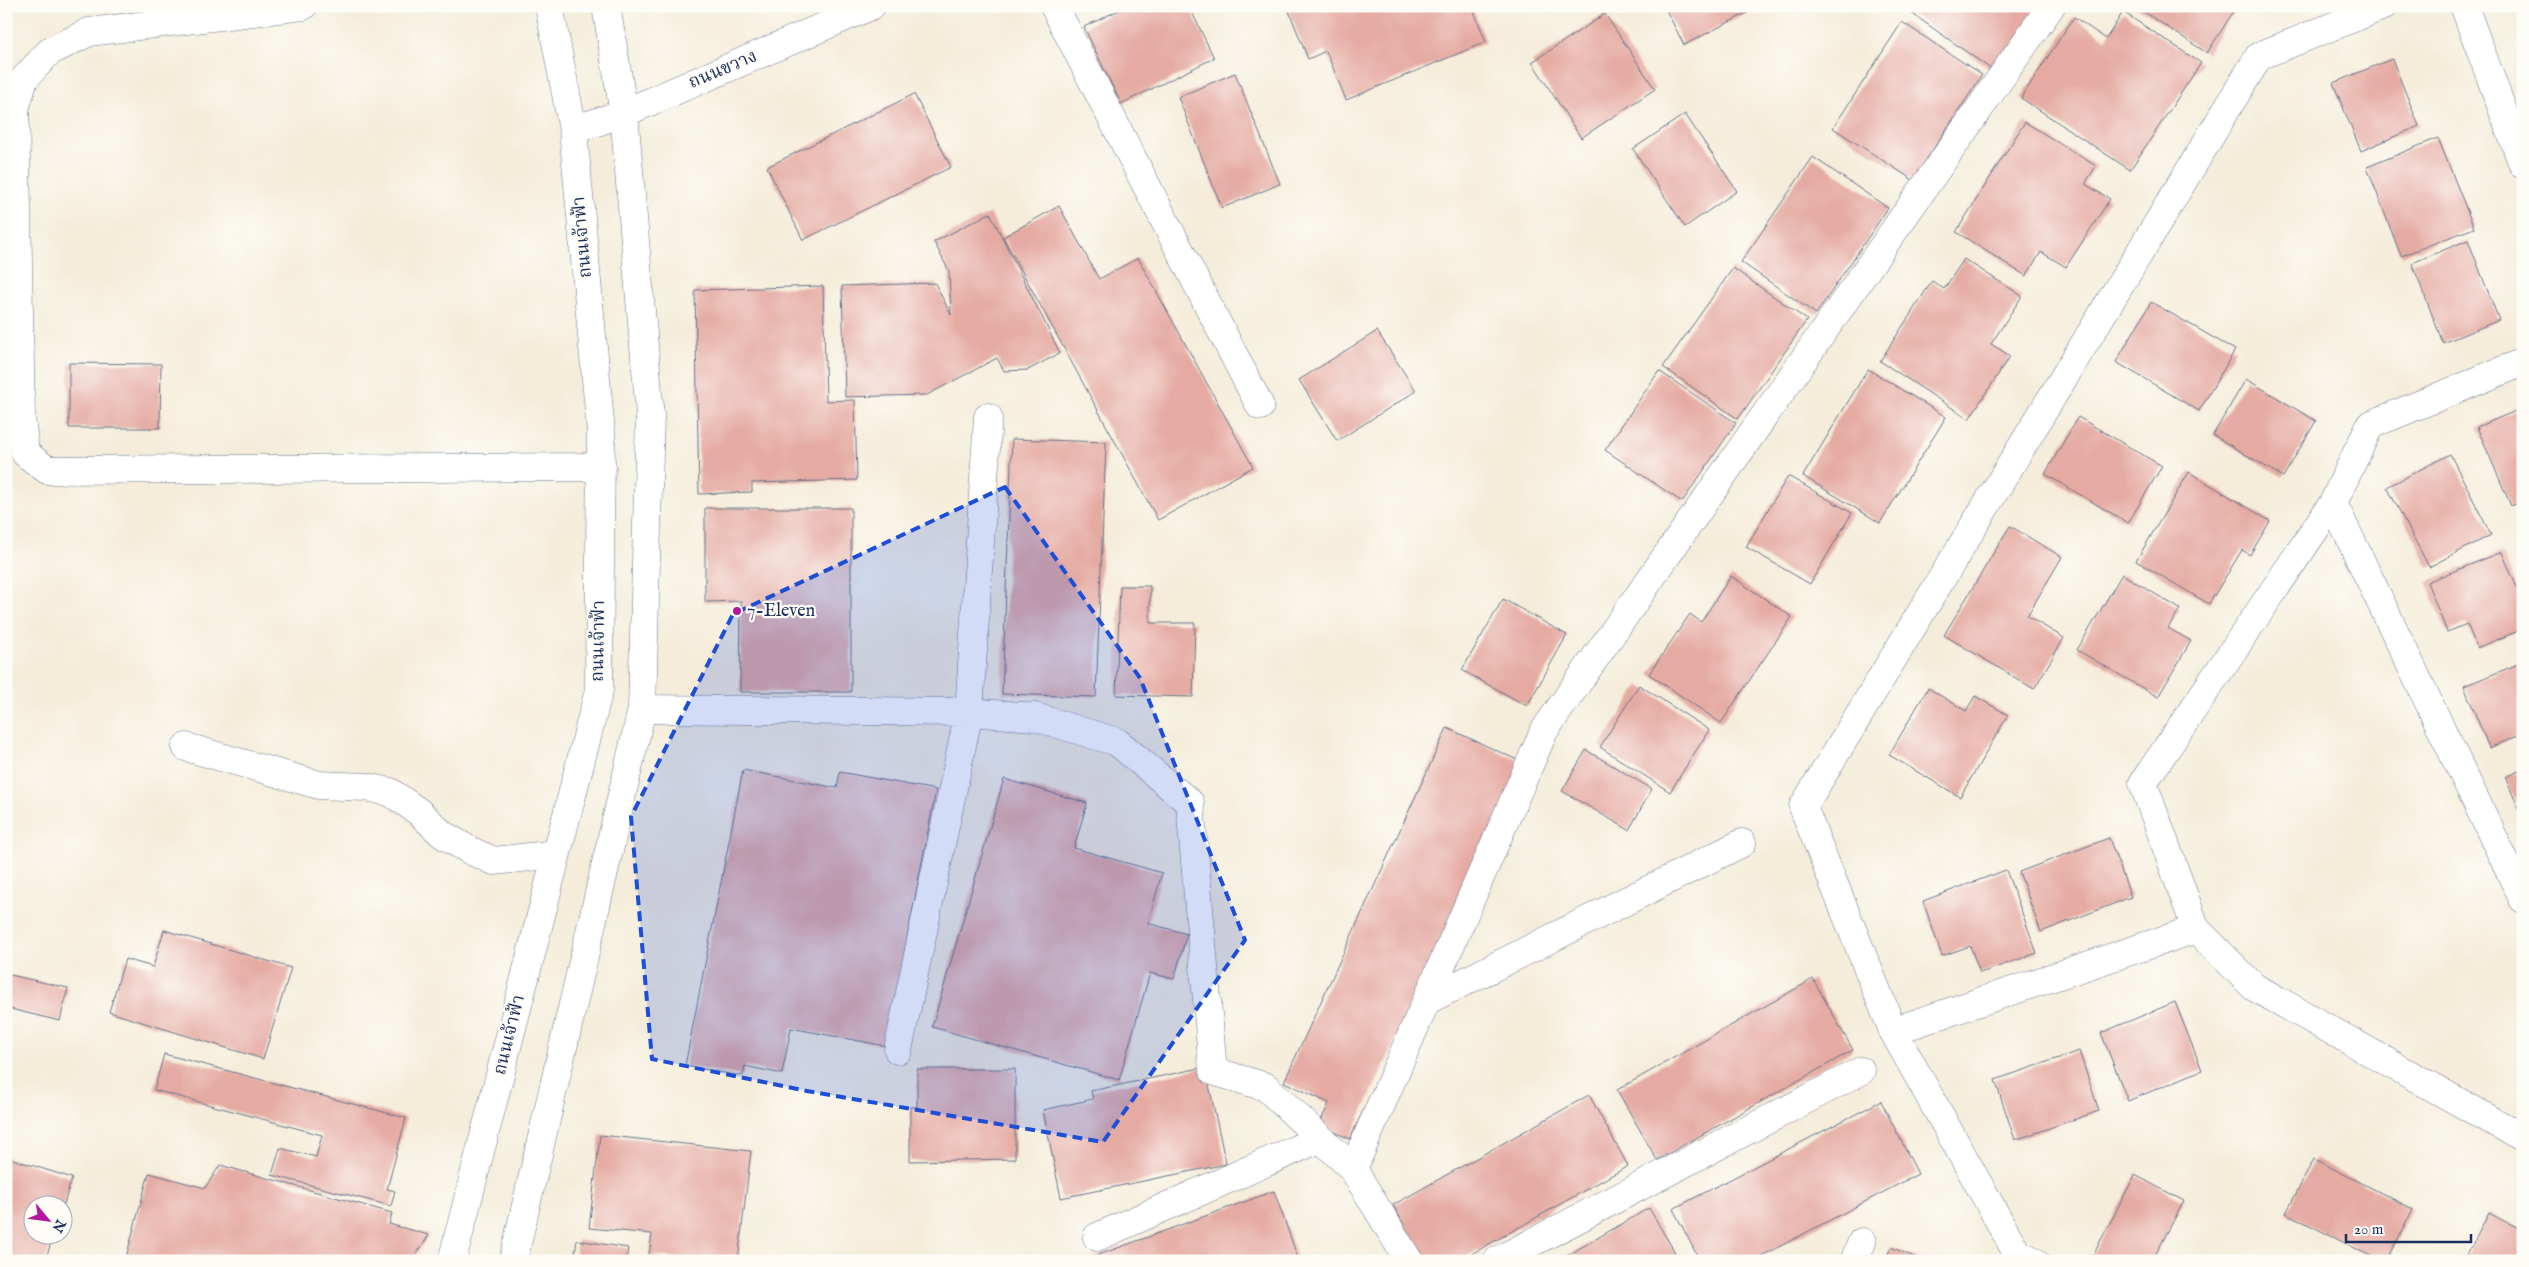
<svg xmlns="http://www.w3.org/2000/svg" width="2529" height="1267" font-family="'IM FELL English','Noto Serif Thai',serif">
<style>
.building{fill:#e5aba3}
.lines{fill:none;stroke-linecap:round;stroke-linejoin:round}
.minor-casing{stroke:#677289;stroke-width:29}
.major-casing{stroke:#677289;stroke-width:29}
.minor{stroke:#fff;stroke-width:28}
.major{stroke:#fff;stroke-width:28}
.marked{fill:#1d4ed8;fill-opacity:0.2;stroke:#1d4ed8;stroke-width:4;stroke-dasharray:10 6;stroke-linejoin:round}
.poi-dot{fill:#b5179e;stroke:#fdfcf7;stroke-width:2}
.labels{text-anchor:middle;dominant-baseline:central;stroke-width:4.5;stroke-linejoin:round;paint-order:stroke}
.street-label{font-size:18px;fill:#1b2f5e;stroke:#fdfcf7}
.poi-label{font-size:18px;fill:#1b2f5e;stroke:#fdfcf7;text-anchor:start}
</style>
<rect width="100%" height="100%" fill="#fdfcf7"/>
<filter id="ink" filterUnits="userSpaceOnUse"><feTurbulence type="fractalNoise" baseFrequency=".02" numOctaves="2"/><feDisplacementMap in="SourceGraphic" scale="10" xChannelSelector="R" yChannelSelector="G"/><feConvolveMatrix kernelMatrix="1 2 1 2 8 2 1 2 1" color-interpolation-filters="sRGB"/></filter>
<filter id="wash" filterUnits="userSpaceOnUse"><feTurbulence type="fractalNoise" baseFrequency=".0096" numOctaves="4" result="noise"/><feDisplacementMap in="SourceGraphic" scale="20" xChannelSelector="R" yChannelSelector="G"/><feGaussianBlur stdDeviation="1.12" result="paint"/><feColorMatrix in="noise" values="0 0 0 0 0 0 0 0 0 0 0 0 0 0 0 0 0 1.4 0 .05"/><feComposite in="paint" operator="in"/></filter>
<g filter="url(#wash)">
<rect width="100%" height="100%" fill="#f5edda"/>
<g id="blocks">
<path class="building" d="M1127,6H1189L1214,58L1121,104L1084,27Z
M1287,6H1472L1486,42L1346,100L1326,51L1308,59Z
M1664,6H1744L1747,13L1684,45Z
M1914,6H2041L1995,72L1910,12Z
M2135,6H2237L2207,53Z
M2123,12L2201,63L2130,170L2021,98L2074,17L2106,39Z
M1605,14L1655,89L1581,138L1532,62Z
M1902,22L1982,75L1913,180L1833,128Z
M2392,59L2419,126L2361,151L2333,83Z
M1235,73L1280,184L1222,208L1178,97Z
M914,94L951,167L803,240L767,167Z
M1685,114L1737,191L1685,227L1633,149Z
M2025,122L2096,166L2085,184L2110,199L2066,267L2041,252L2026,276L1956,232Z
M2438,138L2474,228L2401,256L2367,167Z
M1813,157L1888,208L1816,314L1741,262Z
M1059,206L1099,279L1138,258L1253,467L1158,520L1003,237Z
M990,213L1060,353L1028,370L1004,371L997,358L927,395L845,397L842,286L935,283L951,315L949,271L934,242Z
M2468,240L2499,320L2443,343L2412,263Z
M1964,259L2022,296L1991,344L2010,356L1969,419L1880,361L1932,281L1944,289Z
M1733,268L1807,320L1738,419L1663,367Z
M823,286L826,401L855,400L857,480L752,483V492L699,494L695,290Z
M2151,302L2235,350L2199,411L2116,362Z
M1377,331L1416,391L1337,441L1299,380Z
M69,363L161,364L160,428H69Z
M1868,369L1946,417L1880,523L1803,476Z
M1659,371L1736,423L1682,502L1605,450Z
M2246,379L2316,421L2283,477L2213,435Z
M2523,408V501L2511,506L2477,427Z
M2078,417L2162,466L2128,523L2045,474Z
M1012,439L1106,442L1096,697L1002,694Z
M2450,454L2491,535L2429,567L2387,487Z
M2189,472L2270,521L2250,555L2242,550L2209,604L2136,561Z
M1788,476L1852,513L1810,584L1746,547Z
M705,508H851V692H740L741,601L705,602Z
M2010,526L2062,557L2027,616L2064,638L2034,689L1944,635Z
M2502,552L2523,602V629L2477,648L2467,624L2447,632L2427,582Z
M2122,574L2180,609L2168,628L2191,641L2158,697L2077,650Z
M1731,576L1792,617L1721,723L1649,674L1690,614L1701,622Z
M1120,586H1150V623H1195L1193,697L1116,695Z
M1503,599L1567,635L1527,706L1462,670Z
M2523,662V734L2489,748L2464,686Z
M1639,685L1709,730L1670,792L1600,747Z
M1928,688L1966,711L1975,696L2008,715L1960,797L1889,755Z
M1447,728L1524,763L1350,1139L1319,1125L1329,1103L1284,1082Z
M1586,750L1652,789L1629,830L1562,791Z
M2523,769V818L2505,777Z
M743,770L837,788L840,772L936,790L886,1046L791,1028L782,1074L745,1066L743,1076L685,1066Z
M1004,779L1087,803L1074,848L1162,873L1148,923L1187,934L1174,979L1150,973L1119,1080L932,1027Z
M2109,838L2131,897L2041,932L2019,872Z
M2006,870L2037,953L1980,973L1970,946L1942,956L1923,901Z
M164,930L291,968L263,1059L109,1012L125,959L153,967Z
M6,974L68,988L60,1021L6,1008Z
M1813,979L1853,1050L1657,1160L1617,1090Z
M2175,1002L2202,1070L2128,1101L2101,1033Z
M2079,1051L2099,1111L2015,1140L1995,1080Z
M164,1054L406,1118L387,1189L395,1191L391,1206L272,1175L280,1148L316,1157L322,1135L154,1090Z
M1205,1067L1226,1164L1061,1198L1043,1110L1093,1099L1091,1091Z
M917,1069H1015V1159L910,1161V1107H917Z
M1589,1095L1628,1166L1459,1261H1424L1393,1205Z
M1881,1101L1918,1174L1752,1261H1700L1673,1209Z
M600,1135L751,1151L738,1261H701L649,1255L652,1234L589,1228Z
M6,1157L72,1178L64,1204H32V1234H54L45,1261H6Z
M2314,1159L2413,1209L2387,1261H2380L2286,1213Z
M220,1165L392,1213L389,1224L429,1235L412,1261H125L149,1173L205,1188Z
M2135,1175L2184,1201L2152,1261H2105L2093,1255Z
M1274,1191L1299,1261H1082Z
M1649,1208L1680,1261H1558Z
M2489,1213L2523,1231V1261H2464Z
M577,1240L628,1248L626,1261H574Z
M1891,1247L1923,1261H1885Z"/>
</g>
</g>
<g filter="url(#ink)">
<use href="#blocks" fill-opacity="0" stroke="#677289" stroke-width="1"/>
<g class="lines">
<defs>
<path id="minor" d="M303,6L89,32L49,52L24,79L15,109L21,417L25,453L47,470L602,467
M1054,6L1260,406
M2464,6L2523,165
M2523,362L2370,425L2333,503L2143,783L2196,929L2254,987L2523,1138
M2333,503L2523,899
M642,709L969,712L1035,717L1117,742L1190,803L1213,1071L1266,1087L1353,1169L1409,1261
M186,747L319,785L366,787L390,792L419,812L442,834L469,850L494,861L556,854
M1426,1001L1742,843
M1893,1031L2196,929
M898,1050L969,712L988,417
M1353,1169L1544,731L2051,6
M1097,1237L1319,1139
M1497,1261L1861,1071
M1854,1261L1862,1242
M2034,1261L2017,1253L1893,1031L1803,807L2259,56L2383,6"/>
<path id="major" d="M573,130L624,113L871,6
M452,1261L599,690L601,433L573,130L549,6
M513,1261L642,709L650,415L624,113L606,6"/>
</defs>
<use href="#minor" class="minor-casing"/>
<use href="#major" class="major-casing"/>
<use href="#minor" class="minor"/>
<use href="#major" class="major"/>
</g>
</g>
<path class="marked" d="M1005,487L1140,678L1245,940L1103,1142L807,1091L652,1059L631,817L733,614Z"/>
<circle class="poi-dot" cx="737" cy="611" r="5"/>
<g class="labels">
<g class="street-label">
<text transform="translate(723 70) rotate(-23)">ถนนขวาง</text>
<text transform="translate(583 237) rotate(-95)">ถนนเจ้าฟ้า</text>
<text transform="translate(599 641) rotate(-89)">ถนนเจ้าฟ้า</text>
<text transform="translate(510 1035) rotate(-76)">ถนนเจ้าฟ้า</text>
</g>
<g class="poi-label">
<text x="747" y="611">7-Eleven</text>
</g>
</g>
<rect width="2529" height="1267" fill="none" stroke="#fdfcf7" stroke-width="25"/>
<g transform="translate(48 1220) rotate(119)"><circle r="24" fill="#fdfcf7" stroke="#a3aaba"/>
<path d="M0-4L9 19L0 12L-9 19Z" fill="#b5179e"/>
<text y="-8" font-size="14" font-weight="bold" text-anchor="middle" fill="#1b2f5e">N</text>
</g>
<path d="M2346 1234v8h125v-8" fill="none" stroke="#1b2f5e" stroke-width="2.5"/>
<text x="2354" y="1234" font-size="15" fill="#1b2f5e" stroke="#fdfcf7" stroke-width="4" paint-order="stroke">20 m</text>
</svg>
